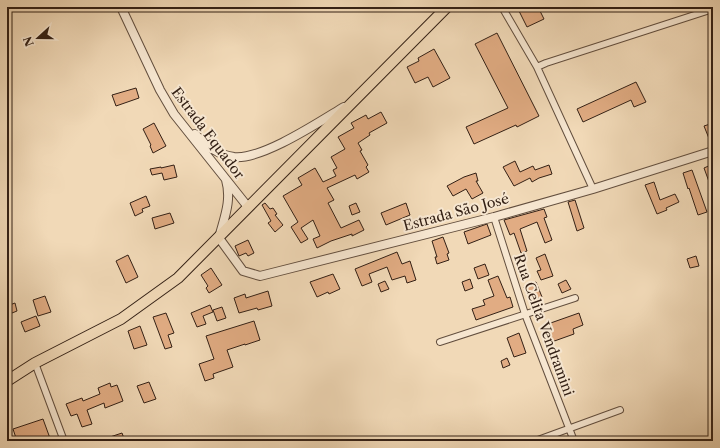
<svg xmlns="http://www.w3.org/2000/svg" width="720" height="448" font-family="'Libre Caslon Text',serif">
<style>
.building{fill:#e1ac83;stroke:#332015}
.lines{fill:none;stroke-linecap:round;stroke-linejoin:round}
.minor-casing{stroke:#624e3e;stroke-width:8}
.tertiary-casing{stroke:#624e3e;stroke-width:10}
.primary-casing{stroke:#332015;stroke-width:12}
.minor{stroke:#f6e6d0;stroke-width:6}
.tertiary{stroke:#f6e6d0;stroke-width:8}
.primary{stroke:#f1d9b7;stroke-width:10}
.labels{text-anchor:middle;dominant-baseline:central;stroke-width:4;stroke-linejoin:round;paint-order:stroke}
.street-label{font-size:14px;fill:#332015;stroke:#f6e6d0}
</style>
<rect width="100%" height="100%" fill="#f1d9b7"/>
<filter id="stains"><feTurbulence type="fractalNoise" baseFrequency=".005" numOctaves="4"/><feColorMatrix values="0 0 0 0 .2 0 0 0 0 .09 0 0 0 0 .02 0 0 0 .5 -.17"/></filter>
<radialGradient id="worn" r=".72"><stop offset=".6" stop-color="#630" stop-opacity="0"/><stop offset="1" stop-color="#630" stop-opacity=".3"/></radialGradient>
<path class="building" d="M517,7H538L544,19L527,27Z
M497,33L539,116L517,127L516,125L474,144L466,127L508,108L475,44Z
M434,49L450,78L433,87L428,77L415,83L407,67L419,61L418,58Z
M636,82L646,102L634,107L631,100L583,122L577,109Z
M136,88L139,98L116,106L112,95Z
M381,112L387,123L369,133L370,135L358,143L362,150L360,151L368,165L366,167L369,172L357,179L355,175L327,188L334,200L328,203L341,228L359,220L364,230L352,236V234L331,241L317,248L313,239L320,236L313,220L301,228L308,239L301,243L291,227L298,222L283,196L302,185L298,178L315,168L323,182L336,176L333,170L337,168L331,157L345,149L338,137L354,128L351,123L366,115L368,119Z
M154,123L166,146L153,153L150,146L151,145L143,129Z
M713,123V146H712L704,126Z
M515,161L520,172L533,166L535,170L549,165L552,174L539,178L532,182L530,178L514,186L503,167Z
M713,164V190H712L704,168Z
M174,165L177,177L164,180L162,173L152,175L150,169L161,167V168Z
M692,170L707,212L698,215L689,188L688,189L683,173Z
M476,173L478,181H476L483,193L472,199L466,189L453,196L447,186L464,177Z
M654,182L660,200L675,194L679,202L666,208L667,210L657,214L645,185Z
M146,196L150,206L142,209L143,212L135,216L130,203Z
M575,200L584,228L577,231L568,202Z
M265,203L270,209L273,208L277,214L275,215L283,225L275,232L268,223L271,221L262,205Z
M356,203L360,212L352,215L349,206Z
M406,203L410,215L386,225L381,213Z
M544,209L547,217L544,218L552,240L545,243L537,222L520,229L527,251L521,253L514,233L510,235L504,220Z
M170,213L174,223L155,229L152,218Z
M487,224L491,235L468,244L464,232Z
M443,237L449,253L447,254L449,260L437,264L435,257H437L432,241Z
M248,240L254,253L248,256L246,253L239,256L235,246Z
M397,252L402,264L410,261L416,280L407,283L405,276L392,280L387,267L369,274L372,282L362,286L355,269Z
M545,254L553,276L541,280L537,271L541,270L536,258Z
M128,255L138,277L126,283L116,261Z
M696,256L699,266L690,268L687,259Z
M485,264L489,275L478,279L474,268Z
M211,268L222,285L209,293L206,288L208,286L201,275Z
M333,274L340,289L329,294L328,292L317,297L310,282Z
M498,276L507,298L510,297L513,307L476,320L472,309L485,305L483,300L494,296L488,280Z
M470,279L473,288L465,291L462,282Z
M566,280L571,289L562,293L558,284Z
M385,281L389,289L381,292L378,284Z
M536,282L542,297L530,301L524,287Z
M268,291L272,306L258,310L257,308L239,313L234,298L245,294L246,298Z
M45,296L51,312L38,316L33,300Z
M15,303L17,311L7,315V306Z
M210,305L213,312L203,316L206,324L197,327L191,313Z
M222,307L226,318L217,321L213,310Z
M166,313L174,333L168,335L172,347L165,349L153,317Z
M579,313L583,325L573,329L574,334L546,344L543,336L548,334L545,325Z
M36,316L40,326L25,332L21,322Z
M254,321L260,340L245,345V344L227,350L233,367L213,374L214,378L205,381L199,364L214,359L206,336Z
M140,326L147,345L134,349L128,331Z
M519,333L526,353L514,357L507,338Z
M507,358L510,365L503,368L501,361Z
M149,382L156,399L144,403L137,386Z
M110,383L111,387L117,385L123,401L105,408L104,403L87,410L92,424L82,427L77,414L71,416L66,404L82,398L83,401L100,394L98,388Z
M43,419L51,441H17L13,429Z
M122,433L125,441H102L101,440Z"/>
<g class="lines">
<defs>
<path id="minor" d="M502,7L537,67L593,189
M537,67L546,63L713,9
M494,217L525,314L574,441
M440,342L575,298
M35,363L64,441
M535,441L620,410"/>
<path id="tertiary" d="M121,7L160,90L174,114L248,207
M195,134C205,145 219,155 234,157C262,160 319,122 344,107
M226,180C232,201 224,218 219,238L243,271L260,276L494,217L593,189L713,151"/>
<path id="primary" d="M7,381L35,363L121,319L178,278L447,7"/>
</defs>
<use href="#minor" class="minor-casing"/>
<use href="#tertiary" class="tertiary-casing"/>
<use href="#primary" class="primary-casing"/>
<use href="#minor" class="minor"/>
<use href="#tertiary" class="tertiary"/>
<use href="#primary" class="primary"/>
</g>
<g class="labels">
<g class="street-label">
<text transform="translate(208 133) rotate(53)">Estrada Equador</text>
<text transform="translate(456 212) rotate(-15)">Estrada São José</text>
<text transform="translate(544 325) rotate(70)">Rua Celita Vendramini</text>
</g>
</g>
<rect width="720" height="448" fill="none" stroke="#f1d9b7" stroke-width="24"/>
<rect x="8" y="8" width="704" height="432" fill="none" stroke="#332015" stroke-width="2"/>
<rect x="12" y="12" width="696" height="424" fill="none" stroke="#332015"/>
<g transform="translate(38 38) rotate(249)" stroke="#f6e6d0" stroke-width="3" paint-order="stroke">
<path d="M0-3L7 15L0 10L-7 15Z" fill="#332015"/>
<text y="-6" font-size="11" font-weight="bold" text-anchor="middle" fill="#332015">N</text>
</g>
<rect width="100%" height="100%" filter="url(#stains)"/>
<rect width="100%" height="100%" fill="url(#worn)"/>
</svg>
